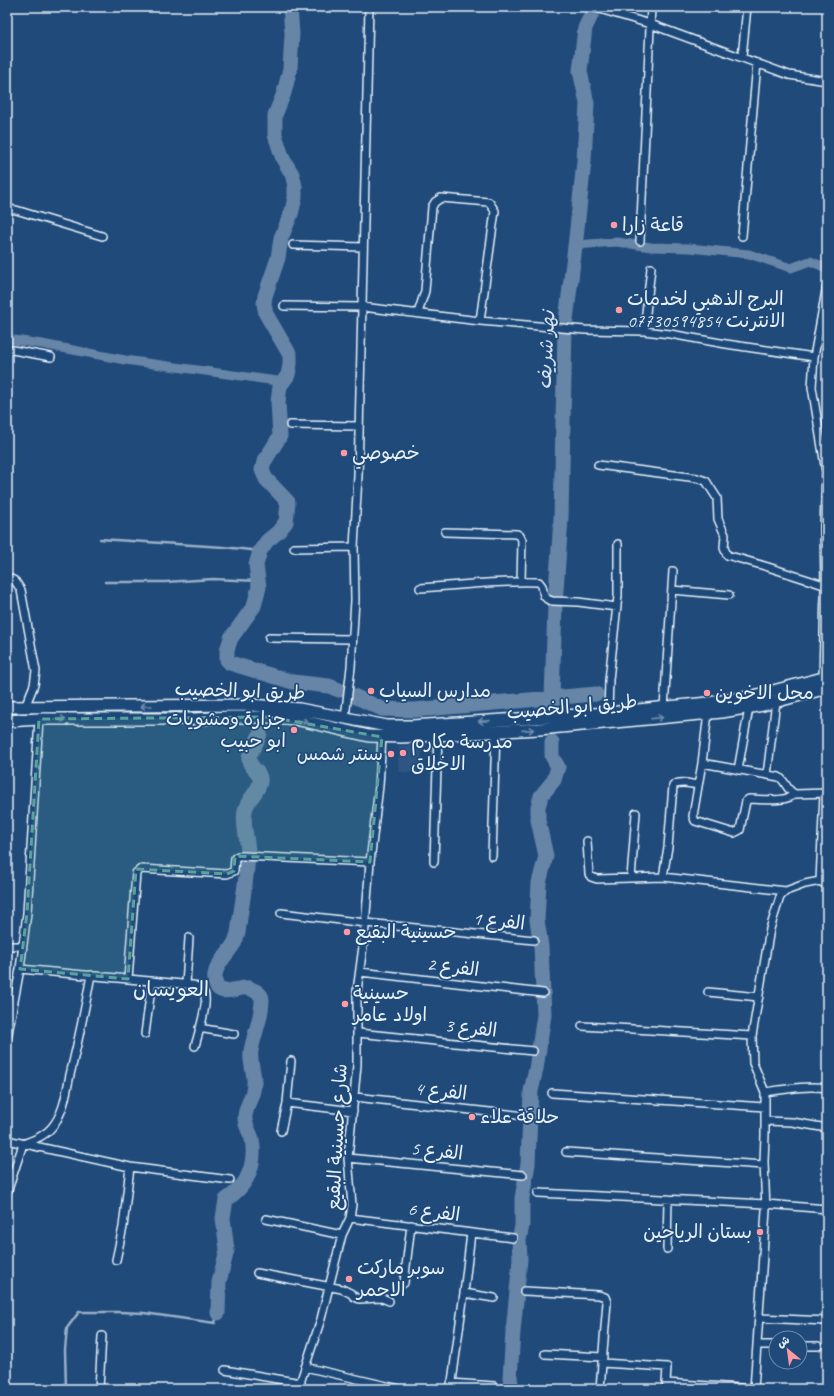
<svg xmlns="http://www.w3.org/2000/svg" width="834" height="1396" font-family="Caveat,'Playpen Sans Arabic',sans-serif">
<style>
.built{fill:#2e5683}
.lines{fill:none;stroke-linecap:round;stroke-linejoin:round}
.stream{stroke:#9ab0c7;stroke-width:2.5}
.canal{stroke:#6685a7;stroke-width:9}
.river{stroke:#6685a7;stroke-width:15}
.minor-casing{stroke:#e8f1f8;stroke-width:10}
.primary-casing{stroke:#e8f1f8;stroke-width:14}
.minor{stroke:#1f4a7a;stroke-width:7}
.primary{stroke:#1f4a7a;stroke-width:11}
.oneway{stroke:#6f8dac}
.marked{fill:#5ba19e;fill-opacity:0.2;stroke:#5ba19e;stroke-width:3;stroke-dasharray:8 5;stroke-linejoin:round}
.poi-dot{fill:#ff9aa2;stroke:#1f4a7a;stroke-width:1.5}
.labels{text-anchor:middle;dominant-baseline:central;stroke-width:3.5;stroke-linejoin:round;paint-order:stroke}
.poi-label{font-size:19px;fill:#e8f1f8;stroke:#1f4a7a;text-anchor:start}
.street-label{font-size:19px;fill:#e8f1f8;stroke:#1f4a7a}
.water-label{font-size:20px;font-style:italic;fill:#d4e1ec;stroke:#1f4a7a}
.quarter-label{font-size:21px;fill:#e8f1f8;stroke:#1f4a7a}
</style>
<rect width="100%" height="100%" fill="#1f4a7a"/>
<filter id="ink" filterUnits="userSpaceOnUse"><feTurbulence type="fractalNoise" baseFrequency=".025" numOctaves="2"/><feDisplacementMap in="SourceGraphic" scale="8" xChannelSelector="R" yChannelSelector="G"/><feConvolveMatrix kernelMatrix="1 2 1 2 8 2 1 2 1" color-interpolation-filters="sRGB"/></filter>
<g filter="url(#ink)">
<path class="built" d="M423,745L420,773L398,772L399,746Z"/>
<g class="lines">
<path class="stream" d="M100,539L223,547L260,551
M105,582H165L213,579L258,581
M7,950H21
M66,1389L65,1350L67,1328L79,1312H119L144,1313L215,1323L218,1313"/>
<path class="canal" d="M575,245L617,242L651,247L689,248L749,254L791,268L810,261L824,267
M7,339L42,344L125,360L284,382"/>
<path class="river" d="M290,7L292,34L290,69L284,93L275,115V135L283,159L292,174L295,186V198L291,214L281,238L278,258L265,296L264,304L266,314L290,355V364L288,375L280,386L278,402L280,436L264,462L262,470L266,479L288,502L286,522L278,532L267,541L260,551L256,565L259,587L254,606L231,638L227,650V660L230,663L293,682L329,686L339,690
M354,696L382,709L414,710L596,694
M552,698L555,605L561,519L565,328L576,238L584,161L587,103L580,71L585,28L595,7
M218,1313L219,1282L227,1250L223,1218L226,1200C236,1193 245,1185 249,1173C253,1163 254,1150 252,1139C250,1131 244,1125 245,1116C246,1105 254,1095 254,1084C255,1072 249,1063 251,1051C254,1033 262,1018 262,1000C262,996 261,995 257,992C255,991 252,989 249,988C238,986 217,1000 215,980C213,967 227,955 233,945C236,942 236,937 238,933C241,907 247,880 248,854C248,839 242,825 245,811C247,798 258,794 260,782C262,771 248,768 249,758C250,751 258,742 260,733
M512,1389L510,1378L513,1332L520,1259L519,1240L522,1226V1198L528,1164L531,1091L536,1069L544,1015L541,946L537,920L539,883L546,856L538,820V807L541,796L554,780L558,767L552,756V742"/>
<defs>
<path id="minor" d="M593,7L650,24L789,75L827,81
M742,57L747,7
M7,209L16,210L102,236
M742,236L757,63
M640,241L651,7
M293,245L363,247
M284,306L362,307L480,321L585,330L644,331L670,334L726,344L814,357
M418,313L425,291L432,207L435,202L441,198L489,202L495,211L480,321
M644,331L651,268
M7,349L51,357
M290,425L359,426
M598,465L697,478L706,481L717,498L718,519L725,535L724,548L727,555L768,567L827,586
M445,532L517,534L520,536L522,540L521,581
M294,548L354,547
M7,577L15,581L21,590L36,671L34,685L25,707
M420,588C460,586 499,580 539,582L542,586L544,596L547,599L552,601L578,602L617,607
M672,590L729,595
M269,638L352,639
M823,678L825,586L824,527L826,472L812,387L814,357L827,285
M664,708L673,571
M608,713L609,680L618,596V544
M708,713L702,763L779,777C786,781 786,790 795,794L827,793
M345,718L351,667L355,600L354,547L358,476L369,7
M702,763L693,816L695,821L734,833L740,830L746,801L749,799C762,799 785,803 795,794
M738,770L749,708
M767,775L776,701
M587,841L589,874L591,877L597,879L663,877L786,891
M492,856L496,732
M434,862L438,735
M663,877L668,847L673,786C679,780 690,784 698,785
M631,878L636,813
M820,881L824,794
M281,913L366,923L534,940
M7,946H22
M20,969L193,985C197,987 201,989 204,993C209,1002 198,1035 195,1046
M360,972L543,993
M128,979L136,873L141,869L227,874L234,871L235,858L238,856H242L370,862
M186,984L189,938
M708,992L759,997
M582,1026L752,1036
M199,1028L234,1034
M358,1033L533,1051
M145,1034L152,981
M7,1039L20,969L27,913L39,719
M765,1092C786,1089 807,1085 827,1088
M552,1093L765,1107
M355,1097L525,1116
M287,1103L353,1111
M765,1121L792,1122L827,1128
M281,1131L287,1103L291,1061
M7,1140L130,1167L230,1180
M566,1152L764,1165
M348,1158L523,1175
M7,1193L23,1144C33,1140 45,1136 52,1127C64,1113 66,1093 70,1075C78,1042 85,1009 91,975
M538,1193L766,1204L827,1209
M350,1218L513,1238
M266,1219L342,1235
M667,1249L668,1199
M116,1260L123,1227L130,1167
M257,1273L342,1289L352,1294L353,1296L359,1299L382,1298L389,1301
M404,1283L411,1225
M524,1291L599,1295L605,1297L607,1302L600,1389
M464,1293L494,1298
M759,1318L827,1321
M757,1345H776
M800,1346H818
M545,1354L603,1357
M602,1363L667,1367L666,1383L754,1389
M305,1367L400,1389
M225,1370L301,1383
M451,1383L494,1386
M99,1389L102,1336
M300,1389L301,1380L321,1319L342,1235L350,1218L352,1205L348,1158L357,1065V991L364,939L370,862L379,786L382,737
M451,1389L464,1293L471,1233
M754,1389L766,1210L764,1162L765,1135V1092L753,1063L752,1036L770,929L780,897L786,891L805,884L820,881L827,886"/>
<path id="primary" d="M7,707L251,705L299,709L387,726H412L608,713L708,703L750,697L827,677
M7,721L39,719H194L230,717H269L295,719L369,736L402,737L539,729L722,712L763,705L827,688"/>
</defs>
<use href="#minor" class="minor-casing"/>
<use href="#primary" class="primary-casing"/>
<use href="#minor" class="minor"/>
<use href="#primary" class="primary"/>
</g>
<defs><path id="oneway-shaft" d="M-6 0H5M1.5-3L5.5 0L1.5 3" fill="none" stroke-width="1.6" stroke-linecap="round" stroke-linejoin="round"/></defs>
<g class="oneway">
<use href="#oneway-shaft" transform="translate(146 706) rotate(180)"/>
<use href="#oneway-shaft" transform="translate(657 718) rotate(-6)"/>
<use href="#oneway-shaft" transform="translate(60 719)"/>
<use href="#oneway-shaft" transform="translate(302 721) rotate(12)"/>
<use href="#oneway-shaft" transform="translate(484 721) rotate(176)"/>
<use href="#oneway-shaft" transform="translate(528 730) rotate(-4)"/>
</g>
</g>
<path class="marked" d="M269,717L382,737L370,862L235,856L234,871L227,874L136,869L128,979L20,969L27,913L39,719Z"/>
<g class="poi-dot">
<circle cx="614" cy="225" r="4"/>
<circle cx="619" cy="310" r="4"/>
<circle cx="344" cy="453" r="4"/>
<circle cx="371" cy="691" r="4"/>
<circle cx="707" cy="693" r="4"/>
<circle cx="294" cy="730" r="4"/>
<circle cx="403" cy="753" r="4"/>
<circle cx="391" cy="754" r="4"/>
<circle cx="347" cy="932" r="4"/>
<circle cx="345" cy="1004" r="4"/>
<circle cx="472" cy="1117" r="4"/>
<circle cx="760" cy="1232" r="4"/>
<circle cx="349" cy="1279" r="4"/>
</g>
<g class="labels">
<g class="poi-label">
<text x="622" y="225">قاعة زارا</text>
<text x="627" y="299">البرج الذهبي لخدمات<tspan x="627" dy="22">الانترنت 07730594854</tspan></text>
<text x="352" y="453">خصوصي</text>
<text x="379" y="691">مدارس السياب</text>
<text x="715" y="693">محل الاخوين</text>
<text x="286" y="719" text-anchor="end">جزارة ومشويات<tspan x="286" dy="22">ابو حبيب</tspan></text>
<text x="411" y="742">مدرسة مكارم<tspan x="411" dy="22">الاخلاق</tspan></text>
<text x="383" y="754" text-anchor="end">سنتر شمس</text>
<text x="355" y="932">حسينية البقيع</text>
<text x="353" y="993">حسينية<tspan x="353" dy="22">اولاد عامر</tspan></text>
<text x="480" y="1117">حلاقة علاء</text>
<text x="752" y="1232" text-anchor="end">بستان الرياحين</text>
<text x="357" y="1268">سوبر ماركت<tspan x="357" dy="22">الاحمر</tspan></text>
</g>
<g class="street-label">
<text transform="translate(240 691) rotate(2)">طريق ابو الخصيب</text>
<text transform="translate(572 707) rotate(-5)">طريق ابو الخصيب</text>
<text transform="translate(499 921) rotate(6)">الفرع 1</text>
<text transform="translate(453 967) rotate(7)">الفرع 2</text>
<text transform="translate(471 1028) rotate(6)">الفرع 3</text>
<text transform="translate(441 1091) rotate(6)">الفرع 4</text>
<text transform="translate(337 1137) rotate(-87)">شارع حسينية البقيع</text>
<text transform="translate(437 1151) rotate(6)">الفرع 5</text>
<text transform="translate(434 1212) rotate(7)">الفرع 6</text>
</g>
<g class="water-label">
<text transform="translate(546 350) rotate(-87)">نهر شريف</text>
</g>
<g class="quarter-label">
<text x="171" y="989">العويسان</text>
</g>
</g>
<rect width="834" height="1396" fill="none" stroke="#1f4a7a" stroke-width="24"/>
<rect x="12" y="12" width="810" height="1372" fill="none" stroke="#e8f1f8" stroke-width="1.5" filter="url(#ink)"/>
<g transform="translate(788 1350) rotate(331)"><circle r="19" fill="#1f4a7a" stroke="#6f8dac"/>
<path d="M0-3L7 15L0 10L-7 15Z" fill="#ff9aa2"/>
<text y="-6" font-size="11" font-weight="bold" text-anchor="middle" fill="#e8f1f8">ش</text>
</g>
</svg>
